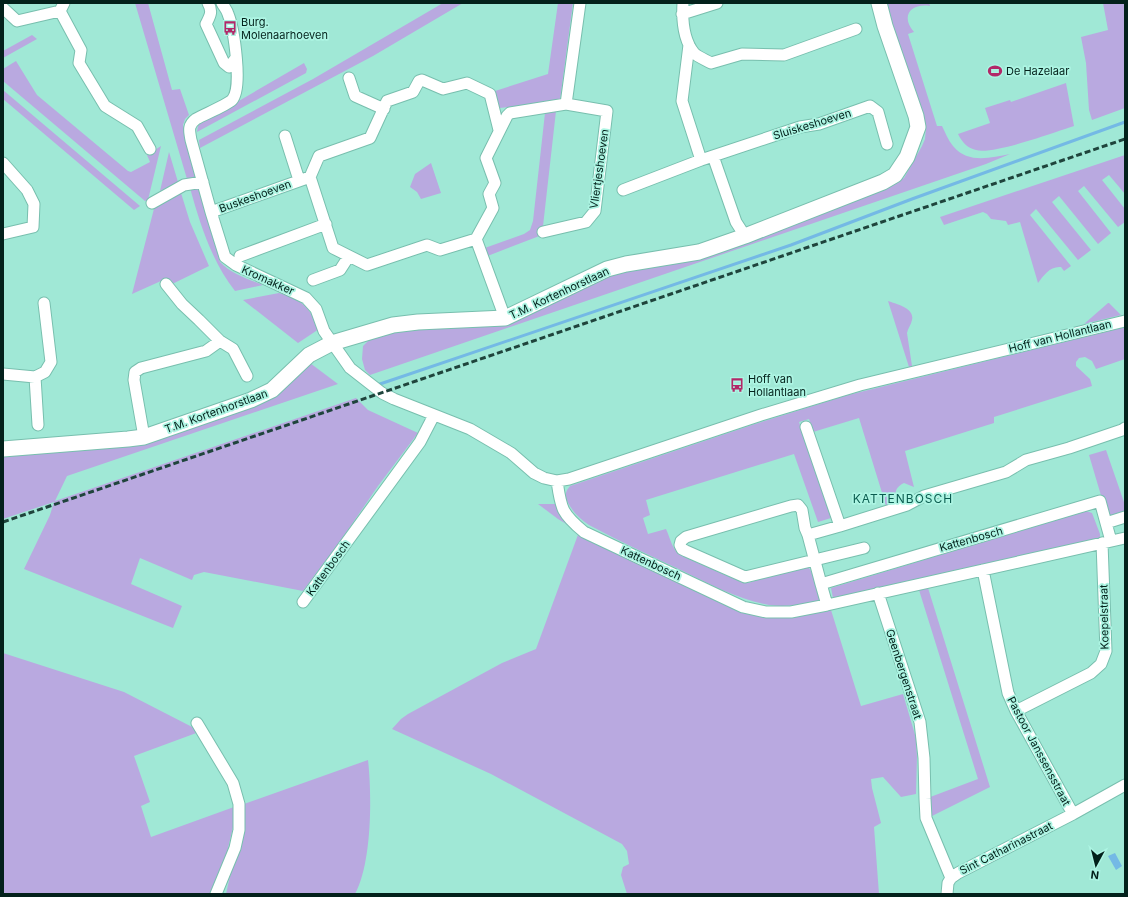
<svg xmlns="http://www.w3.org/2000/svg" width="1128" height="897" font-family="Inter,sans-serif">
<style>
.green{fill:#b9a9e0}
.water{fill:#74b9e5}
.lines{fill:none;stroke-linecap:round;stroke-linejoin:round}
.stream{stroke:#74b9e5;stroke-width:3}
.street-casing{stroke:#78bfae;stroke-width:13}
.secondary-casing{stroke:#78bfae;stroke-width:17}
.street{stroke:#fff;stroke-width:11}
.secondary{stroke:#fff;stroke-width:15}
.rail{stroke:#1f443c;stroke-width:3;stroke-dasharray:6 3;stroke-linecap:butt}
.labels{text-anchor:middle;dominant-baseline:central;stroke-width:3.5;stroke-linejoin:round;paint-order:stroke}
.poi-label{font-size:11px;fill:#03211b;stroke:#adf5e3;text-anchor:start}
.street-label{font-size:11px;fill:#03211b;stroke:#adf5e3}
.neighbourhood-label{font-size:12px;letter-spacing:1px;fill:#0b5c4f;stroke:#adf5e3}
</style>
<rect width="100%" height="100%" fill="#a0e8d6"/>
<path class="green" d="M135,3H148L172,90L180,89L189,115L185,119L183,125L196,175L195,178L187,179Z
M443,3H463L373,56L200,148L199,140L313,79Z
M558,3H573L560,100L539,104L499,108L492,92L548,74Z
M883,3H929L930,6C911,3 900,16 914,32L908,34L937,126H942C945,132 948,140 953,146C968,164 990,158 1010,154L986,164L370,375L365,370L362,359L363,346L369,340L388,333L404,329L501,326L510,323L608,276L643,268L692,261L895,183L904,178L922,146L925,139L926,128Z
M1103,3H1125V108L1092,120L1089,110L1086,63L1081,37L1108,30Z
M32,35L37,39L3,58V51Z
M16,61L37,95L128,171L131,172L150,162L147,155L161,146L148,200L145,201L3,81V69Z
M304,63L307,69L306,73L197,132L198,126L202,121L225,109Z
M1066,83L1074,126C1055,132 993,155 976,150C967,148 962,142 958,134L990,123L985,108L1010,100L1011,102Z
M3,90L140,206L134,210L3,99Z
M556,111L542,235L485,257L482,249L524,234L530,230L533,221L545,113Z
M169,152L178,182L160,191Z
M1125,155V194L1109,175L1102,180L1125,209V222L1118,227L1084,186L1078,191L1111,233L1098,244L1059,196L1052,202L1091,250L1078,260L1036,209L1030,215L1071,266L1064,271L1061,267C1050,266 1044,275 1038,283L1020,222L1008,225L1006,221L991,219L987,214L983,212L944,225L940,217Z
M431,163L441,193L421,199L417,192L410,187L415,174Z
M198,187L220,262C231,274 248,279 263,285L235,291C212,262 200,224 190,188Z
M181,193L190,222L209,266L166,287L161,281L132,294L156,201Z
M279,293C303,300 309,307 319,329L298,343L243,300Z
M888,301C896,304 915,308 912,320C911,325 908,328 907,333L912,366L909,367Z
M1108,303H1109L1121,315L1084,324Z
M1125,327V359L1096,369L1092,361L1085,357L1079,358L1076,362V366L1090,379L1092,386L994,417V423L905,451L914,487L904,483C893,488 895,496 896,506L887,509L859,418L813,432L809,419L799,422L831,518L818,522L794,454L646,500L650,515L643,518L648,534L666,529C671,540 672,550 682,556L741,582L748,583L798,567C802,567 805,566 808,567C813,571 818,594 821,601C804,604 787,608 769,605C740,600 711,585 685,572C653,557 621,542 589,525C578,518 570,509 565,496L567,490L570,486L755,424L848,395Z
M310,363L338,384L67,476L55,501L356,398L368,410L418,433L378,486L339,543L303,591L204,572L194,575L192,580L140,558L131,584L182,606L173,628L24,569L50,515L54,502L3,519V455L51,452L265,399Z
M1106,450L1125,505V514L1108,519L1089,455Z
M538,504H556L573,528L558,519Z
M1086,511L1092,513L1100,534V538L833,598L831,588Z
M579,532L722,600L791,617L831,610L861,706L903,694L916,738L917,757L916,794L901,797L883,777L871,779L872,788L881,823L874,827L879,894H627L621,875L623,867L629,864L627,851L622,844L491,774L392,729L401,719L408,714L502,663L536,649Z
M928,588L990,787L930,817L925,799L978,779L919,590Z
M3,653L124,692L198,730L199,732L134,756L150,802L141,806L151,837L234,807L235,819L217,894H3Z
M368,760C372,795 372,863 355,894H226L238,840L244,804Z"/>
<path class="water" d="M1115,853L1122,866L1116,870L1108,856Z"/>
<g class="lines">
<path class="stream" d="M380,384L791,245L912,199L1125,122"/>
<defs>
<path id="street" d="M208,3C213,12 210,16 206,24L224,63L229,67L236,58
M222,3C224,7 227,10 228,14C234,29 243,88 232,100C225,106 205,114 196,119C188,125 189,130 191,140L211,212L225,257L236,265L306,298L316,309L324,331L350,368L382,393L394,399L470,429L511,453L534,473L544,478L557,481L569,479L761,415L860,385L1125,321
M683,3C682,19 683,39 694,53C698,57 706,60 711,63L742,54L784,55L856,29
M3,8L17,21L60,11L64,3
M60,11L81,50L79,63L105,106L137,126L150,149
M682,14L717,3
M689,45L682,101L701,160
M349,78L355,96L384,109
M499,130L490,94L467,83L443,89L422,80L419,81L413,92L387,101L370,138L319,156L310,177L333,248L367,265L427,245L440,250L476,239L493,208L489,194L495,183L486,158L507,116L510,113L566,104L580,3
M285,136L299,180
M713,156L736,222L745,236
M3,163L27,190L34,204L33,227L3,234
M623,190L701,160L800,127L819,124L870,106L878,112L887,144
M152,203L184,185L203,182
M211,212L310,177
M543,232L586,222L595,211L607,111L566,104
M476,239L505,318
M240,256L326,224
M313,280L340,270L349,256
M166,284L182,304L199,320L220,341L233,349L247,376
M3,374L35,377L45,372L51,362L44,303
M35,377L38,425
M806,427L840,526L808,535
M144,437L134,380L135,372L141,368L206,351L220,341
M557,481C561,508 561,513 584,532L743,607L766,612H791L827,605L1125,538
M840,526L907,505L924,496L1006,472L1026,460L1069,448L1122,430L1125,428
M1111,541L1106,523L1125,517
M983,570L1008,693L1016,711L1073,814
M821,584L808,535L805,528L802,510L798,505L791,506L686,537L681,541L680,545L682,549L686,551L745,577L864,548
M878,593L920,722L924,758L925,799L926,818L951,878L948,883L947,894
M303,602L420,442L434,415
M827,605L821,584L1100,501L1106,523
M1016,711L1091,673L1101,664L1106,651L1102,543
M197,723L233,783L239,804V830L235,848L216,894
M951,878L958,873L1073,814L1125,785"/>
<path id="secondary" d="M3,449L128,439L144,437L251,400L272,390L309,355L332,343L393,325L418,322L505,318L607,269L626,264L699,252L745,236L883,182L895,175L907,157L918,127L916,116L885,26L879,3"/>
</defs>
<use href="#street" class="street-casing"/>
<use href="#secondary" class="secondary-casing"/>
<use href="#street" class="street"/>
<use href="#secondary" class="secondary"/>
<path class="rail" d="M3,522L1125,139"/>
</g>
<defs>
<symbol id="bus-bare" viewBox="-9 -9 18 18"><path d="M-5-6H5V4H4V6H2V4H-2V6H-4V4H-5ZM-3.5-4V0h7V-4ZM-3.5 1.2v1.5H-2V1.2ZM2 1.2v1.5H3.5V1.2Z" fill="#b22868" stroke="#adf5e3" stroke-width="2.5" paint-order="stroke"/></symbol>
<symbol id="stadium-bare" viewBox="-9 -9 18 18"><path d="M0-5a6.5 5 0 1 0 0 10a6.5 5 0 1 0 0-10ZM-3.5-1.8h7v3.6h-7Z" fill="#b22868" stroke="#adf5e3" stroke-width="2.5" paint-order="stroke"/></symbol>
</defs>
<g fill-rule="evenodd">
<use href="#bus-bare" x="220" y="18" width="20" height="20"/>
<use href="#stadium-bare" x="985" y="61" width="20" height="20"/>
<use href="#bus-bare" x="727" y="375" width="20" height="20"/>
</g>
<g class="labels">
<g class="poi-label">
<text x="241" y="22">Burg.<tspan x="241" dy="13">Molenaarhoeven</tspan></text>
<text x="1006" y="71">De Hazelaar</text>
<text x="748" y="379">Hoff van<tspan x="748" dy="13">Hollantlaan</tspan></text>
</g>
<g class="street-label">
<text transform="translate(812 124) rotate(-17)">Sluiskeshoeven</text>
<text transform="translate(599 169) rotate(-82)">Vliertjeshoeven</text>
<text transform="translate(255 196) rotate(-20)">Buskeshoeven</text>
<text transform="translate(268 280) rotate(24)">Kromakker</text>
<text transform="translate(559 293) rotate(-25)">T.M. Kortenhorstlaan</text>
<text transform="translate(1060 336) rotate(-14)">Hoff van Hollantlaan</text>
<text transform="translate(216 411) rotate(-20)">T.M. Kortenhorstlaan</text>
<text transform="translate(971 539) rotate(-16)">Kattenbosch</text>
<text transform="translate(651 563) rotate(25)">Kattenbosch</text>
<text transform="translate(328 568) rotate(-54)">Kattenbosch</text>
<text transform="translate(1104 617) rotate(-91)">Koepelstraat</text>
<text transform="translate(904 674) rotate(72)">Geenbergenstraat</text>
<text transform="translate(1039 751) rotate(62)">Pastoor Janssensstraat</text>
<text transform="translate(1006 848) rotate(-27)">Sint Catharinastraat</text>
</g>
<g class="neighbourhood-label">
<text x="903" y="498">KATTENBOSCH</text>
</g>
</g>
<rect width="1128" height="897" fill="none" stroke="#03211b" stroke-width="8"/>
<g transform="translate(1096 865) rotate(187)" stroke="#adf5e3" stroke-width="3" paint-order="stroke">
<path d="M0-3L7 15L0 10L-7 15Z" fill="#03211b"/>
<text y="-6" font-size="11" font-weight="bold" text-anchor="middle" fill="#03211b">N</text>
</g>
</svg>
